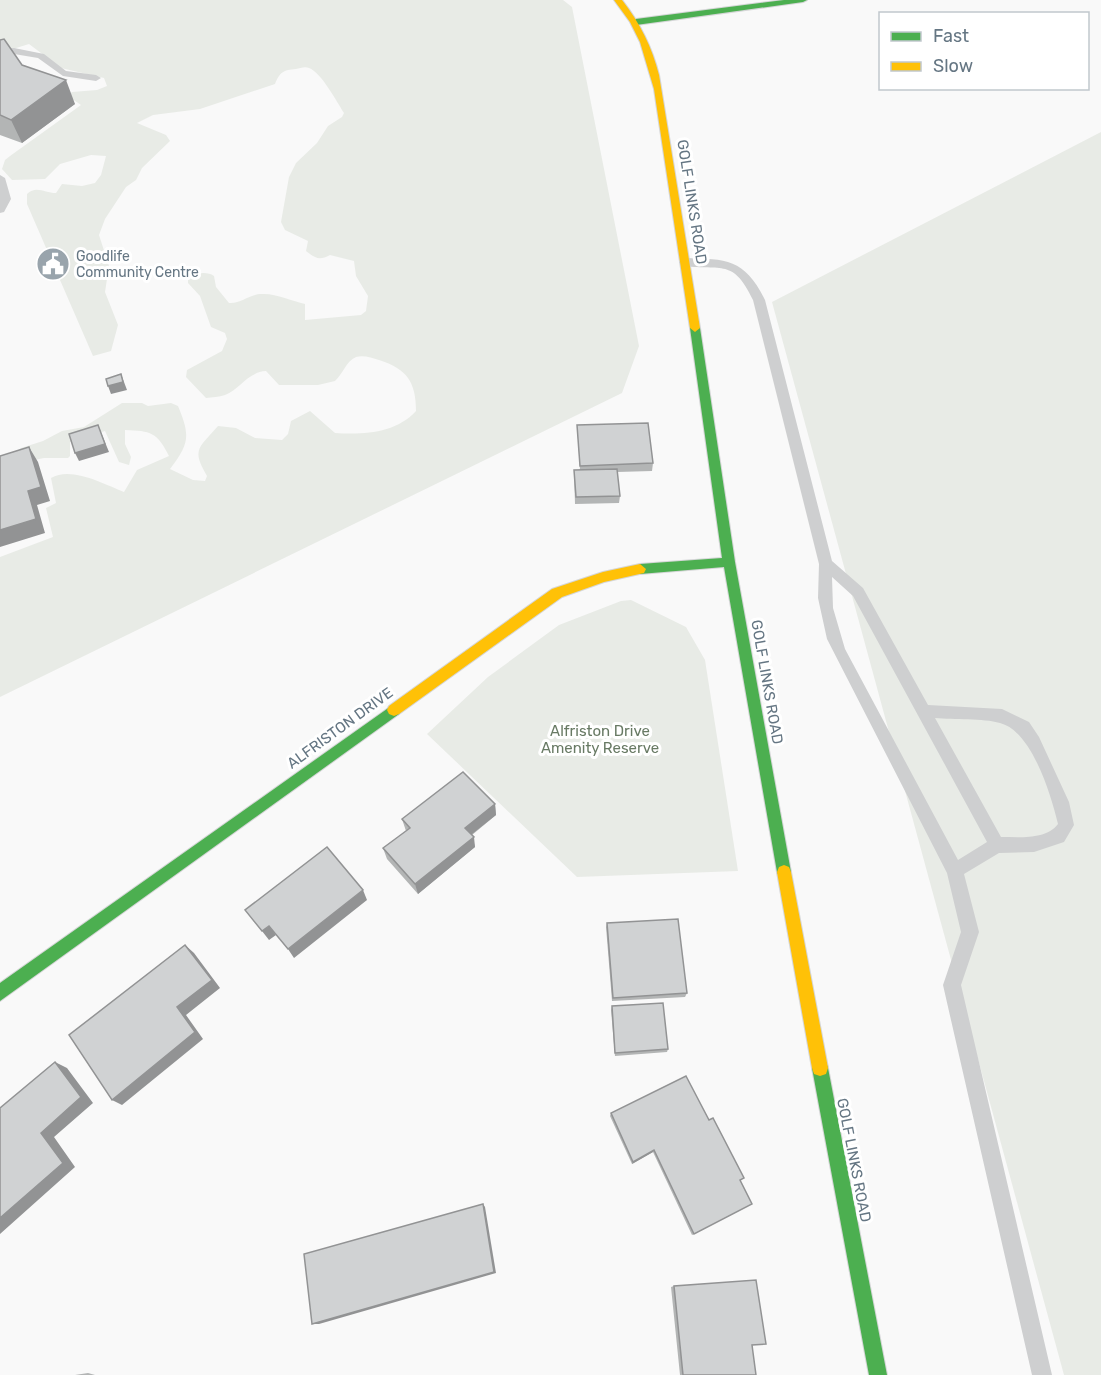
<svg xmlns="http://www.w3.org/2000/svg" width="1101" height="1375" font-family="Rubik,sans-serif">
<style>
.green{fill:#e8ebe6}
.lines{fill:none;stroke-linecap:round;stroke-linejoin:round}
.fast-casing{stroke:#d5d6d7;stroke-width:2}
.slow-casing{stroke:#d5d6d7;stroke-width:2}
.lane{fill:#cecfd0;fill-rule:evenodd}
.fast{fill:#4caf50;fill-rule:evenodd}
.slow{fill:#ffc107;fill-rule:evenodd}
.wall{fill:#b3b5b5}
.shaded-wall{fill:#929394}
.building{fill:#d0d2d3;stroke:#929394;stroke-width:1.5}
.labels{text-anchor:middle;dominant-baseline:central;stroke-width:6;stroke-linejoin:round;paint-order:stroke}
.far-poi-label{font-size:14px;fill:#657683;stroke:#fff;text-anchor:start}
.street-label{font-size:15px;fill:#657683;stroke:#fff}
.park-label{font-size:15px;fill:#687a64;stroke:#fff}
</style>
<rect width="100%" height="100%" fill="#f9f9f9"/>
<path class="green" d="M0,0H563L572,7L639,346L622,393L0,697V557L53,537L46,508L56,503L51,478C71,466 104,484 124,492L137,470L169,456C157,432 151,431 125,430V444L131,457L129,465L119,462L105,431L70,442V456L68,458H44L11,465L13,455L21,448L43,441L62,431L84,427L122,403H142L148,406L171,403L178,406C190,435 190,443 170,469L193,480L205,481L207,476C191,449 199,448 218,426L236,428L255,438L282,440L288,434L291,421L310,411L335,433C364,435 396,433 416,411C416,382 407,369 379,360C372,358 364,355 356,357C346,361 343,374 335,381L318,385H279L266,371C248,372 240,389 225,395C219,397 212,397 206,398L186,377L187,370L222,351L227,339L225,333L211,327L200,296L188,283V277C196,273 207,271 214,276L216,287L229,303C241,304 249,294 262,294C275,293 292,301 305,304V320L361,315L366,311L368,296L356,276L354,261L330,255C319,261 315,258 306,251L308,241L285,230L281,222L289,177L296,163L317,143L328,126L342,117L344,113C337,102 321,72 309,68C305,66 300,68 296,69C283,70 280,72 275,84L200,109L153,115L137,123L166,135L170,141L142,168L136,180L126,187L105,219L99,235L109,266L105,292L118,325L111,351L93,356L27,204V194C36,185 45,193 56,193L62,184L82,186L95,183L101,175L106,156L91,155L60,164L45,179L12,180L2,169L5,160L10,156L81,105L68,96L72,92L97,90L107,86L104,78L61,68L29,44L0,53Z
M1101,132V1375H1064L772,302Z
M631,600L686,627L705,660L738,871L577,877L427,734L488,677L559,625L621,601Z"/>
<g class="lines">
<defs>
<path id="fast" d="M784,0H807L803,2L636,25L632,22L636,19Z
M695,324L700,328L735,562L791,872L789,877L784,879L779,877L777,872L724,567L640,574L634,569L640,564L722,558L690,328Z
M394,704L399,706L401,710L399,714L0,1001V983Z
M820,1060L826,1062L828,1068L887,1375H869L812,1068L814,1062Z"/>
<path id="slow" d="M614,0H622C640,23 652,47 659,75L700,328L695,332L690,328L654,89L640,42L630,22Z
M640,564L646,569L644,573L604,582L562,597L399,714L394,716L389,714L387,710L389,706L552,589L603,572Z
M784,865L789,867L791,872L828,1068L826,1074L820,1076L814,1074L812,1068L777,872L779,867Z"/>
</defs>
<use href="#fast" class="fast-casing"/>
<use href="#slow" class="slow-casing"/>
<path class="lane" d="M14,48L44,54L66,71L96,75L101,78L96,81L63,76L38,58L14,54L0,55V49Z
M0,175L5,178L11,199L4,212L0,213Z
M685,258C727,259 745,259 765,300L832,561L863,588L928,705L1002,709L1029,722L1039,737L1069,802L1074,825L1064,842L1034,852L999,853L964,874L979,932L961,985L1052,1375H1032L943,985L961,932L947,873L827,639L818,598L819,564L753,300C732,255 719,273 681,265L679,262ZM832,577L853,596L987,842L958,860L845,649L833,608ZM935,718C954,720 983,718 1000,723C1032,731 1051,795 1058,824C1046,840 1020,837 1001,837Z"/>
<use href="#fast" class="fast"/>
<use href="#slow" class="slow"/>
</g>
<path class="wall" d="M0,40L22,65L75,104L22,143L0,135Z
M577,425L653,463L652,471L617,472L620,496L619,503L575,504L574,470H580Z
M495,804L496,815L472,835L475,847L418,894L387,859L383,848L406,831L402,819Z
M607,923L687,993L685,997L612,1001L606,927Z
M612,1006L668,1049L667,1052L615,1056L611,1010Z
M611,1113L740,1181L752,1204L692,1235L653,1152L632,1164L610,1116Z
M674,1286L756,1375H680L671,1287Z
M88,1373L95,1375H75Z"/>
<path class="shaded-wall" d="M66,80L75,104L22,143L11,120Z
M121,374L127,390L111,394L108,386Z
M98,425L109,452L79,461L75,453Z
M29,447L38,462L50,501L37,505L45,533L0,547V530L28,491Z
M495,804L496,815L467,838L465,828Z
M474,837L475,847L418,894L415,884Z
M363,890L367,900L294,958L288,949Z
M269,926L276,935L269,940L262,931Z
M185,945L194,953L220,988L186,1015L203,1039L122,1105L112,1100Z
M55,1062L67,1068L93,1103L54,1137L75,1167L0,1234V1218Z
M654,1150L653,1152L632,1164L633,1162Z
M483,1204L485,1207L496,1273L319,1324H312Z"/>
<path class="building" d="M4,39L22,65L66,80L11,120L0,115V40Z
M121,374L123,382L108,386L106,379Z
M648,423L653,463L580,466L577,425Z
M98,425L105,444L75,453L69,434Z
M29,447L41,487L28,491L36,519L0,530V456Z
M617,469L620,496L576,497L574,470Z
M463,772L495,804L465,828L474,837L415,884L383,848L410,828L402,819Z
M327,847L363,890L288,949L269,926L262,931L245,910Z
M678,919L687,993L613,998L607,923Z
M185,945L212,980L177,1007L195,1032L112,1100L69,1035Z
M663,1003L668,1049L615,1053L612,1006Z
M55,1062L81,1097L41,1133L63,1163L0,1218V1108Z
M686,1076L709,1120L713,1118L744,1178L740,1180L752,1204L694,1234L654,1150L633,1162L611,1113Z
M483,1204L494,1272L312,1324L304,1254Z
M756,1280L766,1344L752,1345L756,1375H683L674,1286Z"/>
<defs>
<symbol id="civic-disc" viewBox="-11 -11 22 22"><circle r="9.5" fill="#99a4ac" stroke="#fff"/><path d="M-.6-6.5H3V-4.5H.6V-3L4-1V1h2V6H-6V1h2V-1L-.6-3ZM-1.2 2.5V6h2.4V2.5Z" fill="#fff"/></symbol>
</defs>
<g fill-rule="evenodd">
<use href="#civic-disc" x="34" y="245" width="38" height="38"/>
</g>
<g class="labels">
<g class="far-poi-label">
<text x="76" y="256">Goodlife<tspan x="76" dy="16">Community Centre</tspan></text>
</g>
<g class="street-label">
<text transform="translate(692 202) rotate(81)">GOLF LINKS ROAD</text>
<text transform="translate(767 682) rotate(80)">GOLF LINKS ROAD</text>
<text transform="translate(340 728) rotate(-36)">ALFRISTON DRIVE</text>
<text transform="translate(854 1160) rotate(79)">GOLF LINKS ROAD</text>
</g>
<g class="park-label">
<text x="600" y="731">Alfriston Drive<tspan x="600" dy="17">Amenity Reserve</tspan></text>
</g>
</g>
<rect x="879" y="12" width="210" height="78" fill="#ffffff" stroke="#c1c8cd" stroke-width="1.5"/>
<rect x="891" y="32" width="30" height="9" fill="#4caf50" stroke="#c1c8cd" stroke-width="1.5"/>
<text x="933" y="42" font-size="18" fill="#657683">Fast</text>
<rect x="891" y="62" width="30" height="9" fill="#ffc107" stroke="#c1c8cd" stroke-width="1.5"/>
<text x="933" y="72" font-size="18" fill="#657683">Slow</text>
</svg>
